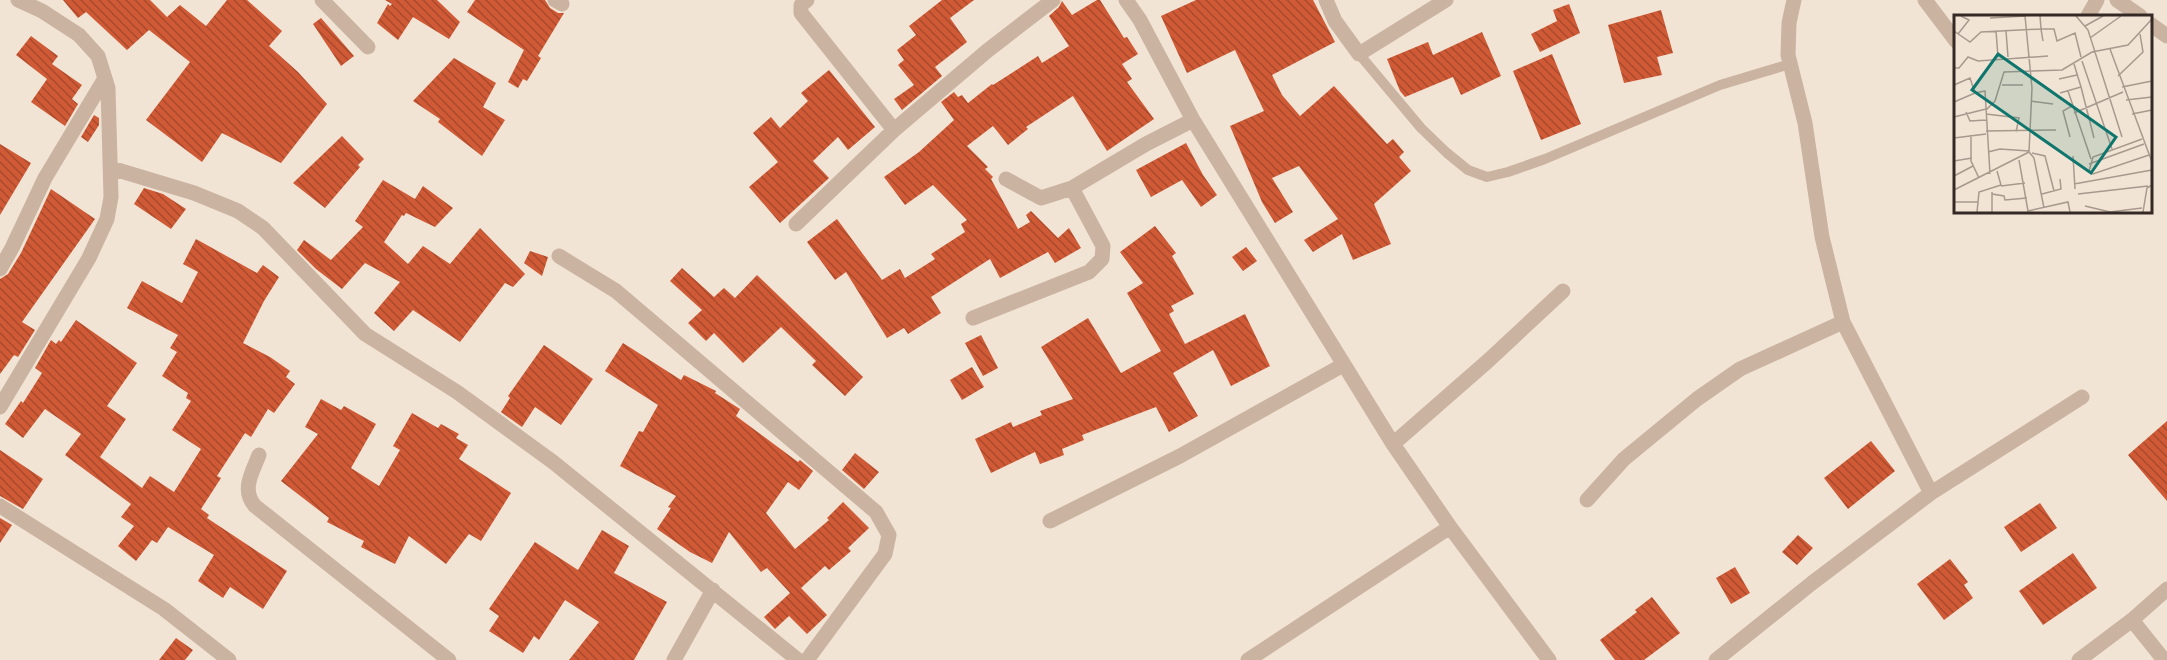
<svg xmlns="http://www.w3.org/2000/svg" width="2167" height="660" font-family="Jost,sans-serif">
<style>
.building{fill:url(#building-back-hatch)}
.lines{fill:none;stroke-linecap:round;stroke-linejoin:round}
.service{stroke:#cab3a0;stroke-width:10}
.minor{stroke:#cab3a0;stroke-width:15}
.inset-road{fill:none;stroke:#a6998e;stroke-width:1.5}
.view{fill:#0f766e;fill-opacity:0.15;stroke:#0f766e;stroke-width:3}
.inset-edge{fill:none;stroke:#342924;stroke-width:3}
</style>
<defs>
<pattern id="building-back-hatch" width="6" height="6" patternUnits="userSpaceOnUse" patternTransform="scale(1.5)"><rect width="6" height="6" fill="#cf5a35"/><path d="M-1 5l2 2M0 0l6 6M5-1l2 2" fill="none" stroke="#a94a2d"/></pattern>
</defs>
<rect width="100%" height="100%" fill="#f2e4d4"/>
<path class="building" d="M63,0H150L167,17L180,5L206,26L227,0H247L282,31L269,46L298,72L327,104L281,163L222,133L202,162L146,120L190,62L149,30L127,50L86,12L78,18Z
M385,0H437L460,22L449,39L413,17L398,40L377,23L388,4L390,6L392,4Z
M475,0H545L550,8L558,13H564L538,56L541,58L527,81L523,79L518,88L508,82L524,50L467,12Z
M942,0H974L950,18L967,42L935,67L942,76L902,110L894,99L914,85L898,65L904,60L897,50L916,35L909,26Z
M1097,0H1100L1124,38L1127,37L1138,54L1122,64L1132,79L1127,82L1154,119L1107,151L1073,96L1026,127L1028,129L1008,145L993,126L967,146L988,167L985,169L993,177L991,179L1018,229L1030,222L1026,215L1031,211L1058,238L1069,228L1081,248L1055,263L1048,252L1000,278L990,259L931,297L941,313L908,334L904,328L887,338L846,272L835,280L807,242L837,219L882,280L900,269L905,278L935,259L931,254L965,232L961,224L967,220L933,185L905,205L884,177L919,152L954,120L941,102L954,92L958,97L962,95L968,103L992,84L993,85L1038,56L1042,63L1069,46L1049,16L1059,7L1062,1L1072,15Z
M1196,0H1313L1335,42L1272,75L1282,95L1300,116L1334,86L1387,144L1393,139L1404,152L1399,157L1411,171L1374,204L1391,244L1353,260L1342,234L1313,252L1304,240L1338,219L1299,166L1272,178L1293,212L1275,223L1262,202L1230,126L1264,111L1235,50L1187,73L1161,16Z
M1569,4L1580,33L1540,52L1531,34L1557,21L1553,10Z
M1661,10L1673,53L1657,57L1662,75L1624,83L1608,25Z
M321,18L354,56L341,66L313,24Z
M1482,32L1501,76L1461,95L1453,77L1405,97L1400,91L1387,59L1428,42L1433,55Z
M31,36L58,56L52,64L82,85L72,99L78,104L65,126L31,102L47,79L16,55Z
M1552,54L1581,124L1541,140L1513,71Z
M454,58L496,83L483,107L505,120L482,156L438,122L440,119L413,101Z
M829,70L875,127L848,150L838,137L813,161L829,178L780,223L749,187L778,162L753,133L771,117L780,128L808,101L801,93Z
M94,115L99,118V125L88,142L81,137Z
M342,136L364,159L358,165L360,167L325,208L293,183Z
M1186,143L1203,175L1217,195L1201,207L1182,180L1151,197L1136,170Z
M0,144L31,163L0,215Z
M383,180L415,199L423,186L453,208L435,227L406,213L404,216L402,215L384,242L408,264L423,246L450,264L480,228L525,274L513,287L505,283L460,342L413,310L394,331L374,313L400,282L365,263L342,289L316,269L297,250L304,240L331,260L363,227L355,221Z
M144,188L163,194L186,209L171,229L134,204Z
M51,189L95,219L22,322L35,330L18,357L14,355L0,374V279L8,274L21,253Z
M1155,226L1176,253L1172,256L1194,294L1171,306L1174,311L1169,314L1185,344L1245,314L1270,366L1231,386L1213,350L1173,373L1198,416L1169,432L1156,407L1082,435L1084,440L1062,449L1064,455L1040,464L1035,452L991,473L975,439L1011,422L1013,427L1042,415L1040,411L1073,399L1041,347L1088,318L1121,373L1161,351L1127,293L1143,283L1120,252Z
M196,239L257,273L263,265L279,277L264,301L243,343L270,357L290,371L286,377L295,384L274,413L268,409L251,437L245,433L217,476L221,478L201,509L209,515L207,518L287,571L263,609L230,587L223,598L198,581L214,555L168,527L157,543L152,540L136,561L118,546L134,526L121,517L131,504L65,455L81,434L45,409L23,438L5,424L21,401L23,403L42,373L35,368L51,340L56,344L59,340L61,342L76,320L137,363L107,406L126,419L100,457L142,488L150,476L174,492L201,449L172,430L191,401L186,398L188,393L162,376L177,352L170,348L178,335L127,308L142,281L182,303L198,272L183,264Z
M1246,247L1257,261L1243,271L1232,257Z
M530,251L548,257L542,276L524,263Z
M682,268L714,297L724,288L735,298L757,275L863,377L845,396L812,365L816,361L781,327L743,363L714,333L706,341L688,323L702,310L670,281Z
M981,335L998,368L983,376L965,343Z
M623,343L681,380L684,375L716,391L715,393L740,409L736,416L798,462L800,460L813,471L799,490L788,482L766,513L795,549L829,520L827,518L843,502L869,528L848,548L851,551L829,570L825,566L801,588L827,615L807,634L789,616L775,629L764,617L790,593L767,568L761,572L729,532L712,563L690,552L657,529L671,508L668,507L676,496L620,466L639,431L643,432L658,405L605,371Z
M544,345L593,379L561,425L535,407L522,427L501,412L510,398L508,396Z
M972,367L984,387L962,400L950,380Z
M321,399L341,410L344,406L376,424L351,468L379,486L400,450L393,446L412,413L438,428L441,424L459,434L456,438L468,445L459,459L511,493L481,541L469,534L446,564L409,536L395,564L361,547L364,541L327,522L329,518L281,481L318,434L305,427Z
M2167,421V501L2128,455Z
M1871,441L1895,471L1848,509L1824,478Z
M0,450L43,479L23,509L0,496Z
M855,453L879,472L864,489L842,470Z
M2040,503L2057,528L2021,552L2004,527Z
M0,518L12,525L0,543Z
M602,530L629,546L614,573L667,602L634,660H569L599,622L565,600L539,640L534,636L523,653L489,631L499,616L489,609L535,542L578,570Z
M1798,535L1813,548L1797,565L1782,552Z
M2073,553L2097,588L2043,625L2019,591Z
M1950,559L1968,582L1964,585L1973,598L1944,620L1917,584Z
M1735,567L1750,593L1731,604L1716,578Z
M1652,597L1680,633L1644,660H1615L1600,640L1637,612L1635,610Z
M176,638L193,650L185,660H159Z"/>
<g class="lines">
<path class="service" d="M1359,54L1421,128L1447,153L1468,170L1487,177L1508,172L1545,159L1720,85L1790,64"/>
<path class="minor" d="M322,0L368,47
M555,0L562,4
M807,0L801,5V13L894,130
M1126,0L1140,20L1193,120L1393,444L1450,527L1549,660
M1326,0L1335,21L1359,54L1446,0
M1925,0L1956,41
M2117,0L2140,16
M2088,16L2097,0
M2150,24L2167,36
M111,168L194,193L238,211L263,228L365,334L457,392L553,462L798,660
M1006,179L1041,198L1072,188L1146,144L1193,120
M796,224L894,130L987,51L1053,0
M559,256L616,291L876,512L889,535L885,554L807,660
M0,269L12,248L45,178L105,78
M973,318L1089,272L1102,259L1103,246L1072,188
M0,407L89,258L107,219L111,197L108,88L98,56L79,35L42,11L18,0
M1393,444L1489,360L1563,291
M259,455C252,473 241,490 255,506L449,660
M1931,493L2082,397
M1587,500L1624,459L1697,399L1740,369L1843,322
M0,506L164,609L229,660
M1050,521L1180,456L1343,365
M2132,620L2164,660
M674,660L713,590
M1248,660L1450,527
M1716,660L1812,583L1931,493L1843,322L1822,237L1805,123L1788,55L1789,23L1794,0
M2079,660L2132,620L2167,589"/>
</g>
<g transform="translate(1954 15)">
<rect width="198" height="198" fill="#f2e4d4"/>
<path class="inset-road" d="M71,1L78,73L75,137L80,143L90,193M122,1L134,15L168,122M36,3L71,1M131,11L149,1M0,16L16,27L27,17L87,14L86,1M42,16L44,42M52,16L54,42M4,19L15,5L7,1M136,23L167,1M89,26L87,14H100L103,26L121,18L127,42M156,34L198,147M128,46L158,134M0,53H5L14,42L24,46L94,41M164,61L189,37L186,19M105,64L123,60M0,70L16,63L21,78L0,87M48,70H69M127,72L140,123M168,72L198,66M114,76L137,144M21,78L31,76L36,159M106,78L127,72L120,49M172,85L198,82M77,86L99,89M32,95L41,86L50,57L108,55L138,37L174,30L198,4M12,97L16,106L32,105M120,98L169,77M32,99L65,103L62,117M178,99L198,95M0,102L32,94M32,116L102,115M17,120V146L25,163M116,122L109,96L118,91M0,123L32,119M188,124L139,142L135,156L139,159L195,140M34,137L46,134L75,136M78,138L91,141L100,176M119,141L121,174M65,145L74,196L114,187L116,197M0,146L18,143M135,149L190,129M0,161L19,151M120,169L198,155M47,171L71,168M0,175L75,137M38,177V197M38,179L50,181L51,185L73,183M88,179L107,174L106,164M124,179L194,171M0,187H24L23,197M24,187L25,177L47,170L43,156M131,191L156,197M156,197L188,193M189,197L193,173L198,170"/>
<path class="view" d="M44,39L162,122L137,158L18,75Z"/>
<rect width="198" height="198" class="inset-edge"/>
</g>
</svg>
